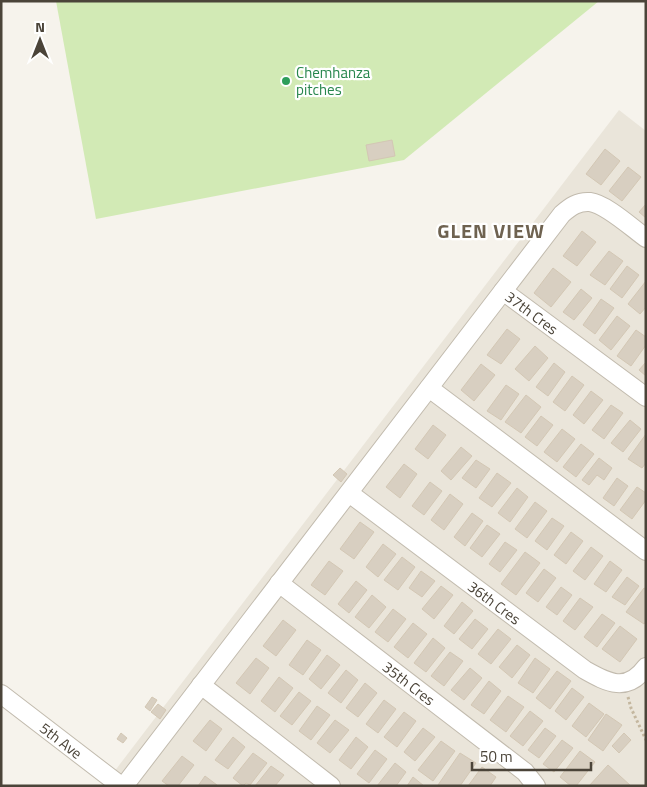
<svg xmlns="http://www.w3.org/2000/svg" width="647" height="787" font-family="'Titillium Web',sans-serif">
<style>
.residential{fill:#eae5da}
.green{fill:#d2eab5}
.building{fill:#d8cfc1;stroke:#d3c7b4}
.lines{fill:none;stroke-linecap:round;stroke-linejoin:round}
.minor-casing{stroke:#c2bbae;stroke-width:20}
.path{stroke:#c4b79f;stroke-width:3;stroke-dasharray:2.5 2.5;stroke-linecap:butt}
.minor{stroke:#fff;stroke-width:18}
.leisure-dot{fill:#2e9e5b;stroke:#fff;stroke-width:2}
.labels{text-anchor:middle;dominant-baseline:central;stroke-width:4.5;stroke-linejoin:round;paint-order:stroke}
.leisure-label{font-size:15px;fill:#27864d;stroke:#fff;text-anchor:start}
.street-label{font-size:15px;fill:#4b4439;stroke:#fff}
.district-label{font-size:20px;font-weight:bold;letter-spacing:1px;fill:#6e6250;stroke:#fff}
</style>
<rect width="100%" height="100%" fill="#f6f3ec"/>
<path class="residential" d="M619,110L646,131V786L104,785Z"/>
<path class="green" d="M56,1H599L404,160L96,219Z"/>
<path class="building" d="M392,140L395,156L369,161L366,145Z
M605,149L620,161L601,185L586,174Z
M628,167L641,177L622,201L609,191Z
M646,204V218L639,212Z
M582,231L596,242L577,266L563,256Z
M609,251L623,261L605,285L590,275Z
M627,266L639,275L622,298L610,289Z
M553,268L571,282L551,307L534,293Z
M646,281V307L640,314L628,304Z
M581,289L592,298L574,320L563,312Z
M601,299L614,308L595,334L583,325Z
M617,316L630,326L611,350L599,340Z
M507,329L520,339L501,364L487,355Z
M636,330L646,337V345L631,366L617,356Z
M535,346L548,358L529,381L515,369Z
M646,362V376L639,370Z
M554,363L565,372L548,396L536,387Z
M481,364L495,375L474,401L461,390Z
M572,376L584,385L565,411L553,402Z
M506,385L519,394L501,420L487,411Z
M591,391L603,400L584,424L573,415Z
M526,395L541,407L521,433L505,422Z
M611,405L623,413L604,439L592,430Z
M541,416L553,425L537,446L525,437Z
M630,420L641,429L623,452L611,443Z
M433,425L446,435L428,459L415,449Z
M562,429L575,439L557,462L544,452Z
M646,434V463L642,468L628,459Z
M581,444L594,454L576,477L563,467Z
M461,447L472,456L451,480L441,471Z
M599,458L612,468L604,480L597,475L589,485L582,480Z
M476,460L490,469L476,488L462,478Z
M404,464L417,474L400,498L386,487Z
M340,468L347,474L341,482L333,475Z
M497,473L511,483L492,507L479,498Z
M617,478L628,486L614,506L603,498Z
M430,482L442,491L424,515L412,506Z
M637,487L646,493V500L632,519L620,510Z
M517,488L528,497L510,522L498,513Z
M450,494L463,504L444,530L431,520Z
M535,502L547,511L527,538L515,529Z
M472,513L483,521L465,546L454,537Z
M552,518L564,526L547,550L535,541Z
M360,522L374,532L354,559L340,549Z
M487,525L500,534L482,557L470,548Z
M571,532L583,541L566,564L554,555Z
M505,542L517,550L500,572L489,564Z
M383,544L396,554L378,577L366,567Z
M591,547L603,556L585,580L573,571Z
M525,552L540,563L516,595L501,584Z
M402,557L415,567L398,590L384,580Z
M329,561L343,571L325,595L311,585Z
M610,561L622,570L606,592L594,584Z
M544,569L556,578L538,602L526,593Z
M421,571L435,581L422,597L409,588Z
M627,577L639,586L625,605L612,597Z
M356,581L367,590L349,613L338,604Z
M441,586L453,595L434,619L422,609Z
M561,587L572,595L557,615L546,607Z
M644,588L646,589V621L644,624L626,612Z
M372,595L386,607L369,628L355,617Z
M580,598L593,607L575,630L563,621Z
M462,602L473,611L454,634L444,626Z
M393,609L406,619L388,642L375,632Z
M602,614L615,623L597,647L584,637Z
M475,619L488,629L472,649L459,639Z
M283,620L296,630L276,656L263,646Z
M413,623L427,634L408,658L394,647Z
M620,626L637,639L620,662L602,649Z
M498,629L511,639L491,664L478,654Z
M433,638L445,648L426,672L414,663Z
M307,640L321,650L303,675L289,665Z
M517,645L530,655L512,678L499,667Z
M450,652L463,661L444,686L431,676Z
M327,655L340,665L321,689L309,679Z
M256,658L269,668L250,694L236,683Z
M535,658L550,669L533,693L518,683Z
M470,668L482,678L464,700L451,690Z
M346,670L358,680L341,703L328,693Z
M557,671L571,681L550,709L536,698Z
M279,677L293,688L275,712L261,701Z
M489,681L501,691L484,714L471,705Z
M365,683L377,693L358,717L346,708Z
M572,688L584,697L566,720L555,711Z
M299,692L311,701L292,725L280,716Z
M508,696L524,707L506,732L490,720Z
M152,697L157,700L150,711L145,707Z
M384,700L396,709L378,733L366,724Z
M589,703L604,714L586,737L572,726Z
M158,704L166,710L160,719L151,712Z
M317,706L330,715L311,740L299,731Z
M530,711L543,721L523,746L510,736Z
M404,712L416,721L397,747L384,737Z
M606,714L622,725L603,751L588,740Z
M210,720L222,729L206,751L193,741Z
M335,720L349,730L330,753L317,743Z
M423,728L435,737L415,761L404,752Z
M545,728L556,736L539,758L528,750Z
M121,733L127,738L123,743L117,739Z
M624,733L631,740L619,753L612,746Z
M233,737L245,747L228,769L215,760Z
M356,737L368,747L351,769L339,760Z
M562,740L573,748L554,772L543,764Z
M441,741L455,751L433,781L418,770Z
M375,750L387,759L369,783L357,774Z
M580,751L595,762L576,786H571L560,777Z
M253,753L267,763L250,785L246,783L243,786L233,778Z
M460,753L476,763L460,786H439L438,785Z
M182,756L194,765L178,786H169L162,781Z
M395,763L406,772L396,786H377Z
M608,765L631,786H589Z
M271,766L284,775L275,786H255Z
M482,767L496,777L490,786H468Z
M205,776L217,785L216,786H198Z
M413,777L424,786H407Z"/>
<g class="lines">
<defs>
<g id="minor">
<path id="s1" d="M503,291L646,397"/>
<path d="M429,388L646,551"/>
<path id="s2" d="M349,493L585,670C608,683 627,693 646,667"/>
<path id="s3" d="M279,583L525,772L536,786"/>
<path d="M201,685L331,786"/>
<path id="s4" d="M1,694L121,786"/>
<path d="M124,786L562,214C570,207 578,201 590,202C606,204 632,228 646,238"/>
</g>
</defs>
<use href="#minor" class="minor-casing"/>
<path class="path" d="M628,697L631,708L646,740"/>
<use href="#minor" class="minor"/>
</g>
<circle class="leisure-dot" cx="286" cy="81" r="5"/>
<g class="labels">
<g class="leisure-label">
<text x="296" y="72">Chemhanza<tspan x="296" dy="17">pitches</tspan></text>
</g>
<g class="street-label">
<text stroke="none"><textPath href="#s1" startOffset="36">37th Cres</textPath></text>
<text stroke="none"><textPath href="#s2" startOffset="182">36th Cres</textPath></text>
<text stroke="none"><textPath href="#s3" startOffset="164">35th Cres</textPath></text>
<text stroke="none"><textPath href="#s4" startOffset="76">5th Ave</textPath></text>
</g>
<g class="district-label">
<text x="491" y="230">GLEN VIEW</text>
</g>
</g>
<rect width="647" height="787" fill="none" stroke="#4b4439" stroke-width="5"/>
<g transform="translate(40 40)" stroke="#ffffff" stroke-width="4" paint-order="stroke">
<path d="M0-4L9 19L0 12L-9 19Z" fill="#4b4439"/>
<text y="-8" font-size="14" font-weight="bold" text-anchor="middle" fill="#4b4439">N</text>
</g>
<path d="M472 762v8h119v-8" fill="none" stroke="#4b4439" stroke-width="2.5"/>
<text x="480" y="762" font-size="15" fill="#4b4439" stroke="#ffffff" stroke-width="4" paint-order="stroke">50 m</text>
</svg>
